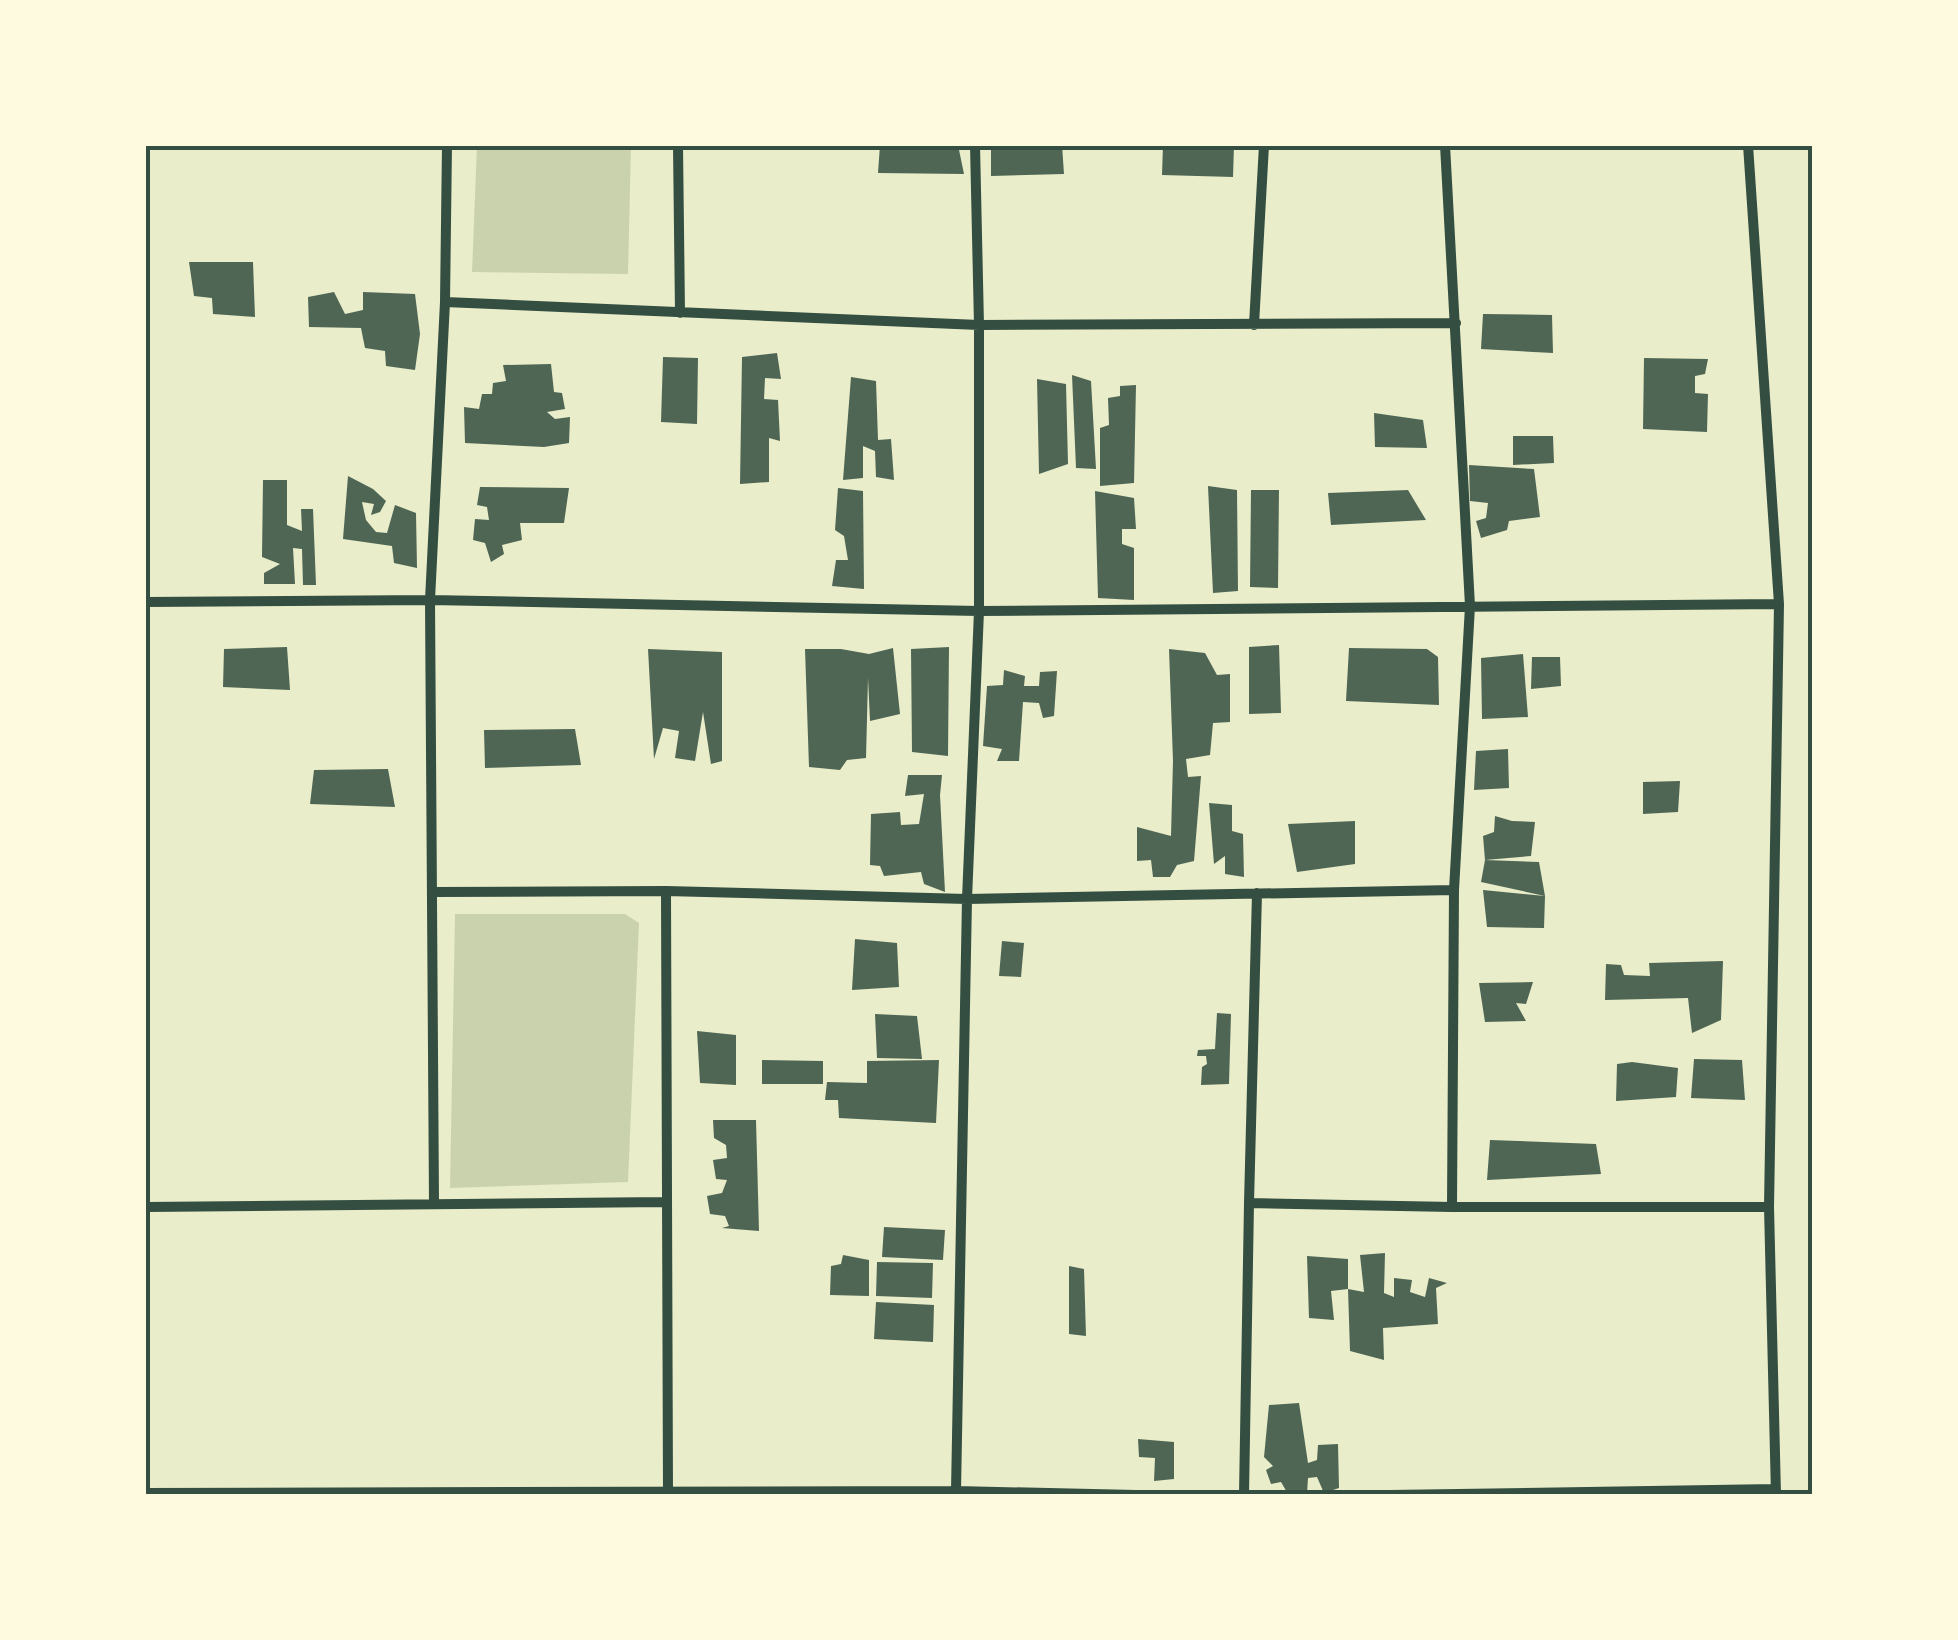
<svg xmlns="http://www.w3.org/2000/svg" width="1958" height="1640" font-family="'Open Sans',sans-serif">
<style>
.green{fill:#cad2ad}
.building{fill:#4f6655}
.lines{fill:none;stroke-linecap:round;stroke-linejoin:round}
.minor{stroke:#344e41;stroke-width:10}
.neatline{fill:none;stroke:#344e41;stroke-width:4}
</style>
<rect width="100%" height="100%" fill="#e9edc9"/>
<path class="green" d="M477,145H631L628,274L472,272Z
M455,914H625L639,923L628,1182L450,1188Z"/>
<path class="building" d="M880,145H958L964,174L878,173Z
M991,145H1062L1064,174L991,176Z
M1163,145H1234L1233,177L1162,175Z
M189,262H253L255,317L213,314L212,298L194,296Z
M334,292L345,314L363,310V292L415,294L420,334L415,370L386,366L385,351L365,348L361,328L309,327L308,297Z
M1483,314L1552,315L1553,353L1481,349Z
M777,353L781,379L765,378L764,399L778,400L780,441L769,438V482L740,484L742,357Z
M663,357L698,358L697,424L661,422Z
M1644,358L1708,359L1705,374L1695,376V393L1708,394L1707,432L1643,429Z
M551,364L554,392L562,393L565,409L547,412L555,419L570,417L569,443L544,447L465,443L464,407L479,409L482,394H492L493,383L506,381L503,365Z
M1072,375L1091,381L1096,469L1076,468Z
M851,377L876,381L878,440L891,439L894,480L876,477L875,451L863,446V478L843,480Z
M1037,379L1066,384L1068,464L1039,474Z
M1136,385L1134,483L1100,486V428L1109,425L1108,398L1120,396V386Z
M1374,413L1423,420L1427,448L1375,447Z
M1513,436H1553L1554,463L1513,465Z
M1469,465L1534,469L1540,517L1509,521L1507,530L1481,538L1476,521L1486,518L1488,503L1470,501Z
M348,476L373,489L386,501L380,512L371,515L374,504L362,502L366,520L376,532L387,533L395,505L416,513L417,568L394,563L392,546L343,539Z
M263,480H287V525L302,531L301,509H313L316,585H303L302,549L293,548L295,584H264V573L280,564L262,557Z
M1208,486L1237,490L1238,591L1213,593Z
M480,487L569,488L564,523H520L522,540L502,545L504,554L491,562L485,543L473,540L475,519L489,520L487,507L477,505Z
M838,488L863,491L864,589L832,586L836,560H848L844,536L835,530Z
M1251,490H1279L1278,588L1250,587Z
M1408,490L1426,520L1331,525L1328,493Z
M1095,491L1134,498L1136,529H1122V544L1134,548V600L1098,598Z
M1279,645L1281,713L1249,714V647Z
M287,647L290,690L223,687L224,649Z
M949,647L948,756L912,752L911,649Z
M893,648L900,714L870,721L868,678L866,758L847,760L840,770L809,767L805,649H841L869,654Z
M1349,648L1427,649L1438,657L1439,705L1346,701Z
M648,649L722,652V761L711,764L703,712L695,761L675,758L679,731L663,728L654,759Z
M1169,649L1205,653L1217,675L1230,674V722L1213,723L1210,755L1186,759L1188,777L1201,776L1194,861L1177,865L1170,877H1153L1151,860L1137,861V827L1171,836L1173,761Z
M1523,654L1528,717L1482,719L1481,658Z
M1532,657H1560L1561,686L1531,689Z
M1004,670L1025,676L1024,686H1039L1040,672L1057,671L1054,716L1043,718L1039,703L1023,702L1019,761H997L1002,749L983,746L987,686L1003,685Z
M575,729L581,765L485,768L484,730Z
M1508,749L1509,788L1474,790L1476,751Z
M388,769L395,807L310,804L314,770Z
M908,775H942L940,795L945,892L924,884L921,872L884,876L880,866L870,865L871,814L900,812L901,825L919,824L924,794L905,796Z
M1680,781L1678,812L1643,814V782Z
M1209,803L1232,805V831L1243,834L1244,877L1225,874V856L1214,864Z
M1495,816L1512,821L1535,822L1531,856L1485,860L1539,862L1545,896L1481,882L1485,860L1483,836L1494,832Z
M1355,821V864L1297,872L1288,824Z
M1483,890L1545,896L1544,928L1487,927Z
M855,939L897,943L899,987L852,990Z
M1002,941L1024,943L1021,977L999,976Z
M1723,961L1721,1020L1692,1033L1688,998L1605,1000L1606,964L1621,965L1624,975L1650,976L1649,963Z
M1533,982L1526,1004L1516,1003L1526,1021L1485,1022L1479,983Z
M1217,1013L1231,1014L1229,1084L1201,1085L1202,1067L1207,1064L1206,1056H1197L1198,1050L1215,1049Z
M875,1014L917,1016L922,1059L877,1058Z
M697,1031L736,1035V1085L700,1083Z
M1694,1059L1742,1060L1745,1100L1691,1098Z
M762,1060L823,1061V1084H762Z
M939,1060L936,1123L839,1118L838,1100H825L827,1082L867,1083V1061Z
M1632,1062L1678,1068L1676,1097L1616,1101L1617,1064Z
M713,1120H756L759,1231L722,1228L729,1226L725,1216L710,1214L707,1196L722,1193L727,1180L716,1179L713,1160L727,1158L726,1145L714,1138Z
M1490,1140L1596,1144L1601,1174L1487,1180Z
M884,1227L945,1230L943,1260L882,1257Z
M1385,1253L1384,1293L1394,1297V1278L1412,1280L1410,1292L1425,1297L1429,1278L1447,1283L1436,1288L1438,1324L1383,1328L1384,1360L1350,1351L1348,1289L1331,1291L1334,1320L1309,1318L1307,1256L1348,1259V1289L1364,1292L1360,1255Z
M843,1255L869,1260V1296L830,1295L831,1266L841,1264Z
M877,1262L933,1263L932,1298L876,1296Z
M1069,1266L1084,1269L1086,1336L1069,1334Z
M876,1302L934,1305L933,1342L874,1339Z
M1299,1403L1308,1463L1317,1460L1318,1445L1338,1444L1339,1488L1324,1493L1317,1477L1308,1478L1307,1494H1288L1281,1482L1271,1484L1266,1470L1273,1466L1264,1457L1269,1405Z
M1138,1439L1174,1442V1479L1154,1481L1155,1458L1139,1457Z"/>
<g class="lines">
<path class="minor" d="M678,145L680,313
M1445,145L1470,606L1454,890L1452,1207
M1748,145L1779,604L1769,1207L1776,1495
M445,302L979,325L1456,323
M1254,325L1264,145
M145,602L430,600L979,611L1779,604
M666,891L668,1495
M433,892L666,891L967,899L1454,890
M434,1203L430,600L445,302L447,145
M1249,1203L1452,1207H1769
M145,1207L666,1202
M956,1491L967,899L979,611V325L975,145
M145,1493L956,1491L1136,1495
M1244,1495L1249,1203L1257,893
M1389,1495L1776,1489"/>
</g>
<rect width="1958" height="1640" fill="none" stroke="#fefae0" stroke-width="295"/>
<rect x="148" y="148" width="1662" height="1344" class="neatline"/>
</svg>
